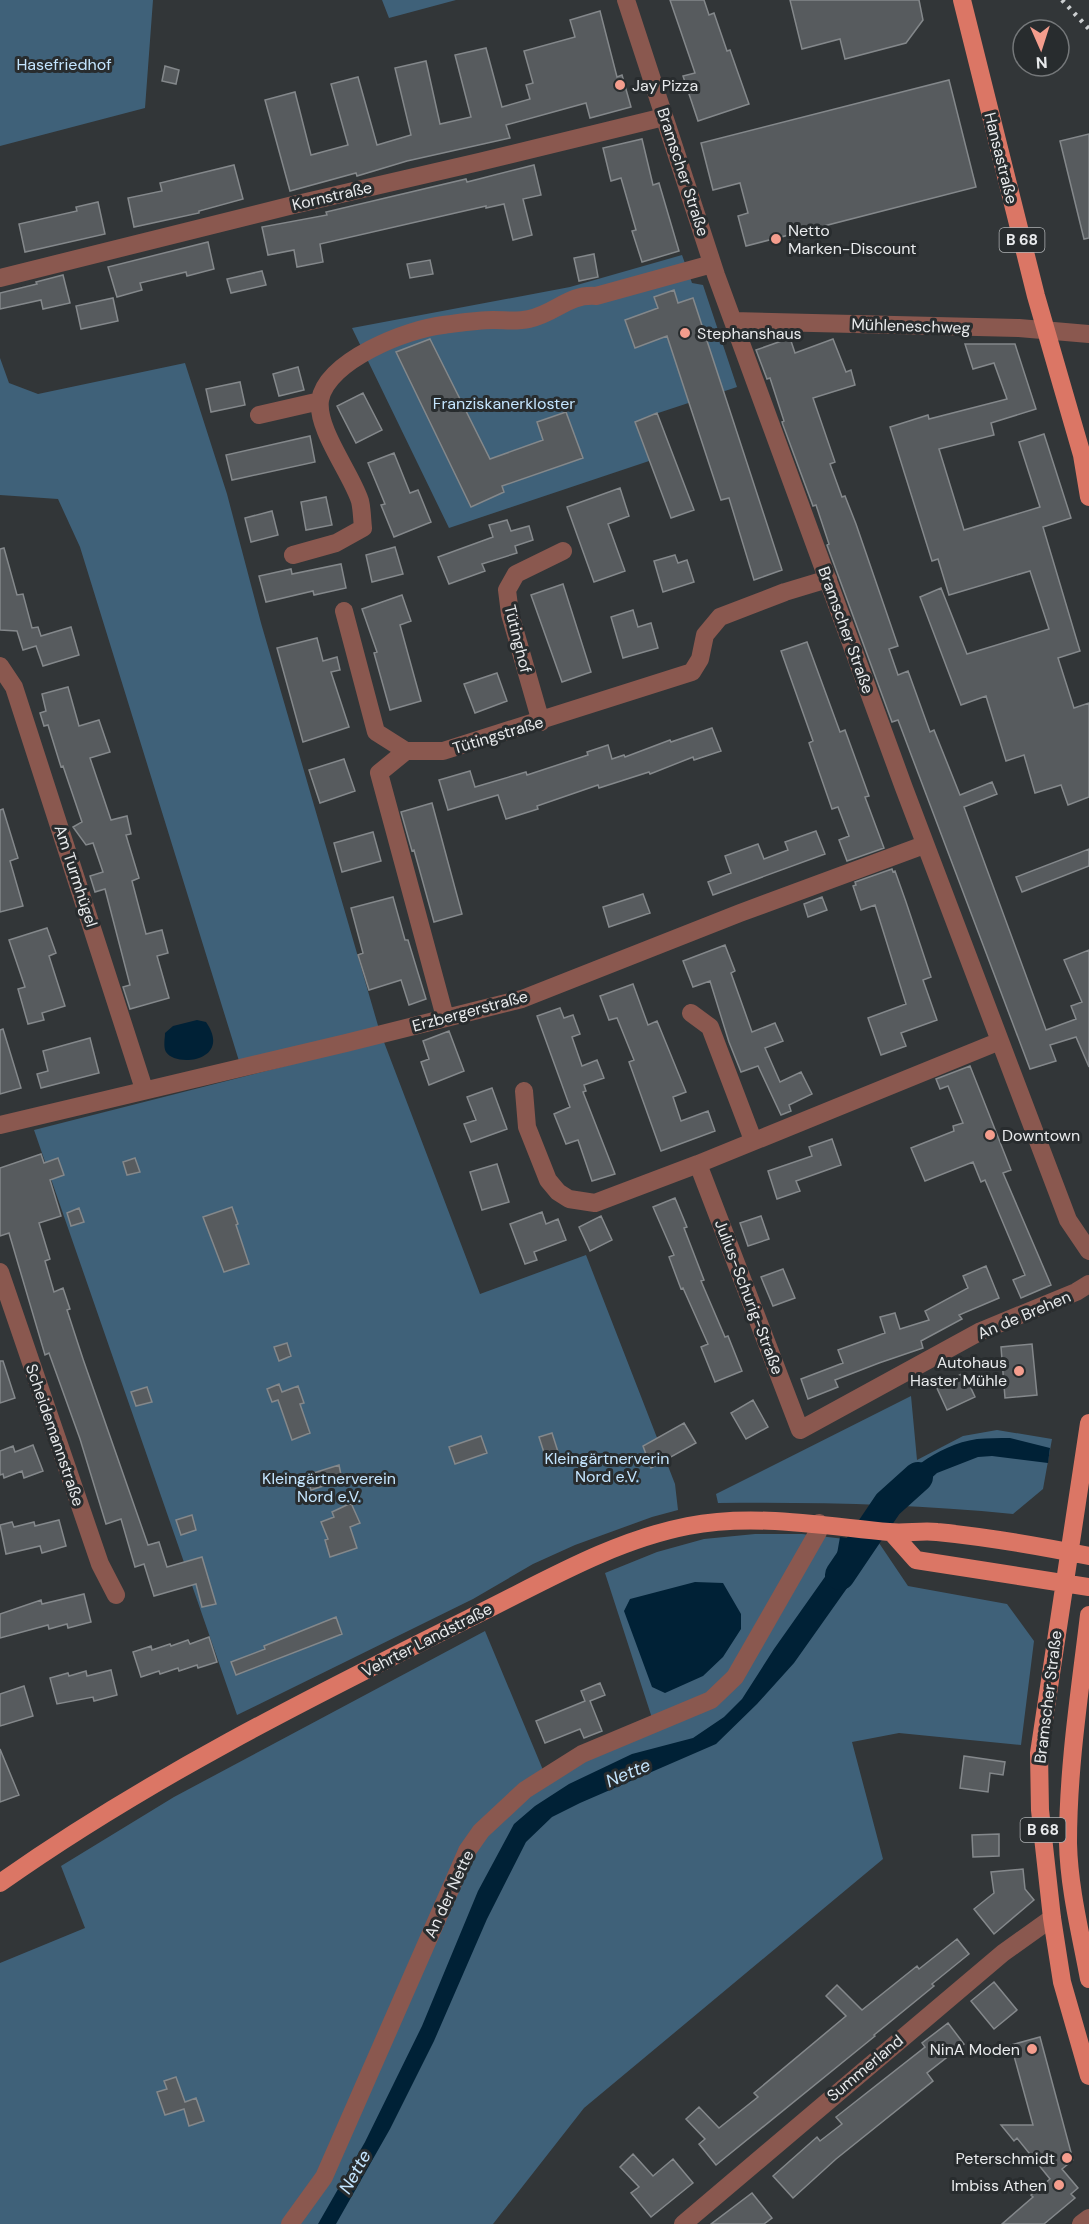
<svg xmlns="http://www.w3.org/2000/svg" width="1089" height="2224" font-family="'DM Sans',sans-serif">
<style>
.green{fill:#3f6179}
.water{fill:#002136}
.lines{fill:none;stroke-linecap:round;stroke-linejoin:round}
.river{stroke:#002136;stroke-width:30}
.building{fill:#575b5e;stroke:#84888b;stroke-width:1.5}
.minor{stroke:#8a584f;stroke-width:18}
.major{stroke:#db7665;stroke-width:18}
.rail{stroke:#cccfd1;stroke-width:4.5;stroke-dasharray:3 6;stroke-linecap:butt}
.poi-dot{fill:#f49d8d;stroke:#282c2e;stroke-width:2}
.labels{text-anchor:middle;dominant-baseline:central;stroke-width:6;stroke-linejoin:round;paint-order:stroke}
.shield{fill:#282c2e;stroke:#aeb1b3;stroke-width:1.5}
.shield-label{font-size:15px;font-weight:bold;fill:#e8eaec}
.park-label{font-size:16px;fill:#c4e5fe;stroke:#282c2e}
.poi-label{font-size:16px;fill:#e8eaec;stroke:#282c2e;text-anchor:start}
.street-label{font-size:16px;fill:#e8eaec;stroke:#282c2e}
.water-label{font-size:18px;font-style:italic;fill:#c4e5fe;stroke:#282c2e}
</style>
<rect width="100%" height="100%" fill="#323638"/>
<path class="green" d="M0,0H153L145,108L0,146Z
M382,0H456L389,18Z
M682,255L692,283L703,285L737,387L646,417L661,457L449,528L352,328L570,287Z
M0,358L9,383L38,394L185,363L227,494L261,623L379,1029L480,1294L586,1255L675,1484L678,1510L652,1517L575,1545L533,1564L473,1599L237,1715L34,1130L336,1053L239,1061L80,547L58,499L0,495Z
M911,1396L917,1460L963,1436L997,1430L1052,1439L1043,1489L1013,1514C914,1504 817,1502 718,1503L716,1494Z
M755,1534H802L879,1543L908,1586L1007,1604L1034,1641L1021,1745L899,1733L852,1742L883,1859L584,2108L493,2224H297L324,2164L282,2224H0V1963L85,1928L61,1866L174,1797L485,1631L543,1770L652,1718L605,1573L657,1552L704,1539Z"/>
<path class="water" d="M197,1020L206,1022C233,1061 176,1068 166,1052C163,1046 165,1039 165,1033L173,1026Z
M1010,1438L1050,1448L1048,1463L992,1456L978,1457L937,1473L913,1495L905,1506L874,1503C902,1476 936,1445 977,1439C988,1438 999,1438 1010,1438Z
M840,1537L879,1543L794,1663L757,1704L716,1744L580,1803L552,1817L526,1842L487,1919L434,2041L390,2129L336,2224H318L365,2142L422,2026L478,1891L514,1824L535,1806L569,1784L632,1754L693,1738L724,1717L742,1699L774,1649L827,1574L837,1554Z
M695,1582L723,1583L741,1614V1629L723,1657L703,1676L665,1693L652,1687L624,1611L630,1599Z"/>
<g class="lines">
<path class="river" d="M840,1575L888,1504L918,1477"/>
</g>
<path class="building" d="M670,0H704L709,15L714,13L727,51L730,50L749,104L698,121L683,76L695,73Z
M790,0H919L923,20L906,43L845,59L840,39L802,49Z
M600,11L617,77L622,75L631,107L590,118L586,103L506,125L510,138L407,161L357,176L356,173L290,191L265,100L295,92L311,155L348,145L331,84L358,77L377,145L411,135L395,68L426,61L440,124L471,117L455,55L486,48L502,107L530,99L526,85L533,83L524,51L575,37L570,20Z
M165,66L179,70L176,84L162,81Z
M949,80L976,187L746,246L738,216L748,213L740,183L713,190L701,143Z
M1089,134V238L1084,239L1060,141Z
M642,139L653,185L659,183L679,251L642,262L632,231L636,230L621,178L611,181L603,148Z
M234,165L243,199L199,211V213L134,227L128,198L162,191L160,183Z
M534,165L541,195L523,199L532,235L513,240L504,204L486,208V206L320,244L323,262L297,267L294,250L268,255L262,227L327,215L326,212L466,179L467,182Z
M98,202L105,234L25,252L19,224L77,211L76,207Z
M208,242L214,269L187,276L186,272L140,283L142,290L117,297L108,267Z
M594,254L598,277L579,281L574,258Z
M430,260L433,274L410,278L407,264Z
M262,271L266,285L231,293L227,279Z
M63,275L70,303L43,309L41,300L0,309V293L37,284L36,282Z
M674,290L678,303L693,298L782,570L754,580L729,498L721,500L667,336L635,348L625,320L658,308L654,297Z
M113,298L118,321L81,329L76,306Z
M790,338L795,353L833,339L846,372L851,370L855,385L813,398L835,462L830,464L842,497L845,496L856,524L898,646L889,649L898,675L908,671L930,732L934,730L960,795L992,782L997,794L964,807L1046,1030L1076,1019L1071,1006L1082,1002L1064,960L1089,950V1067L1076,1037L1050,1045L1056,1061L1030,1069L898,720L892,722L827,545L829,544L816,505L813,506L783,425L782,422L784,421L770,378L767,379L756,350Z
M430,339L490,459L543,440L537,422L566,412L583,458L502,486L504,492L471,507L396,352Z
M965,344H1015L1036,409L991,423L994,435L939,449L964,530L1040,507L1019,442L1044,434L1071,518L1043,527L1080,651L1058,658L1074,708L1089,703V797L1068,805L1061,785L1035,793L1024,755L1006,761L986,696L961,705L920,597L941,588L967,654L1049,629L1030,571L949,595L938,559L932,561L890,427L928,415L929,419L1007,399L994,363L973,369Z
M298,367L304,390L279,396L273,374Z
M240,382L245,405L211,412L206,389Z
M363,393L382,430L356,443L337,406Z
M657,413L694,510L671,518L635,422Z
M310,436L315,462L232,480L226,455Z
M394,453L410,493L418,490L431,522L394,537L381,505L385,504L368,463Z
M620,488L629,516L608,524L625,571L594,582L567,507Z
M326,497L332,525L306,530L301,502Z
M272,511L278,535L251,542L245,518Z
M507,520L511,531L529,526L533,540L515,546L517,553L482,564L485,571L449,584L438,557L493,537L489,525Z
M395,547L403,574L372,582L366,555Z
M4,548L17,595L23,594L32,628L38,627L41,636L71,627L79,655L43,666L36,646L23,650L17,631L0,630V549Z
M675,555L678,563L687,560L694,582L663,592L654,561Z
M341,564L346,588L314,595L313,591L266,602L259,576L291,569L292,574Z
M563,584L591,672L562,682L531,595Z
M402,595L411,621L400,625L421,701L390,710L374,653L377,652L362,609Z
M633,610L638,627L651,623L658,648L623,658L611,617Z
M317,638L323,661L337,657L340,670L331,672L349,727L303,742L277,648Z
M807,642L840,732L845,730L869,796L865,797L884,848L847,861L839,840L849,836L838,807L832,809L809,743L813,741L781,651Z
M497,673L507,701L475,713L464,684Z
M68,687L79,726L99,720L110,752L90,758L111,820L127,816L131,834L126,835L139,878L132,881L146,934L162,930L168,953L157,956L169,998L130,1009L123,987L130,985L105,889L95,892L90,876L103,872L93,843L86,845L73,827L82,822L63,766L61,767L48,725L44,726L40,713L46,711L42,694Z
M712,728L721,751L694,760L693,757L650,774L649,772L599,788L598,785L537,806L538,809L506,819L498,795L448,810L439,780L470,771L475,787L526,772L527,775L588,755L587,752L608,745L612,759L624,755L625,757L670,740L671,742Z
M344,759L355,791L320,803L309,770Z
M432,803L462,914L434,922L414,850L412,851L401,812Z
M3,809L18,858L10,861L23,906L0,912V810Z
M816,831L825,854L713,895L708,882L731,873L725,856L758,844L764,859L788,850L785,842Z
M373,832L381,861L342,872L334,843Z
M1089,849V866L1022,892L1016,877Z
M892,869L893,872L895,871L906,902L931,977L923,980L937,1020L901,1033L906,1046L881,1055L868,1018L906,1004L875,905L861,910L853,886L856,885L855,882Z
M643,894L650,913L609,927L603,907Z
M393,897L405,940H408L426,999L409,1005L401,980L369,990L358,955L363,953L351,908Z
M822,897L827,910L808,917L804,904Z
M47,928L56,953L49,956L65,1006L42,1013L44,1020L28,1024L18,989L25,987L9,940Z
M725,945L735,971L731,973L752,1032L775,1023L783,1041L765,1048L780,1082L801,1072L812,1094L789,1105L791,1111L781,1115L758,1066L741,1072L729,1042L710,981L693,987L683,961Z
M633,984L648,1025L657,1021L686,1092L673,1097L681,1121L708,1111L715,1131L661,1151L629,1062L634,1060L617,1018L609,1020L600,996Z
M560,1008L564,1018L573,1015L580,1034L572,1037L582,1066L597,1060L604,1078L584,1085L586,1091L583,1092L615,1174L592,1181L578,1140L566,1144L554,1114L570,1107L537,1016Z
M3,1029L21,1088L0,1094V1030Z
M449,1031L464,1071L429,1085L421,1062L429,1059L423,1041Z
M90,1038L99,1073L41,1088L37,1074L48,1071L43,1051Z
M970,1066L1011,1170L1003,1173L1051,1285L1021,1298L1013,1280L1025,1275L985,1180L981,1182L973,1162L925,1181L911,1148L954,1131L953,1126L963,1123L948,1086L940,1089L936,1079Z
M492,1088L507,1129L471,1142L464,1124L476,1120L467,1097Z
M832,1139L841,1165L796,1181L800,1191L777,1199L768,1171L812,1156L809,1147Z
M41,1154L44,1163L58,1158L64,1175L50,1180L61,1216L39,1223L50,1259L45,1261L54,1292L63,1288L70,1309L67,1310L83,1359L148,1545L159,1542L167,1567L202,1557L216,1604L202,1607L196,1584L154,1596L144,1564L135,1567L121,1519L106,1524L80,1439L49,1353L45,1355L9,1233L0,1236V1168Z
M135,1158L140,1172L127,1175L123,1162Z
M497,1164L509,1202L482,1210L470,1172Z
M675,1198L687,1227L684,1228L704,1280L701,1281L725,1337L728,1336L742,1371L715,1382L701,1347L708,1344L683,1288L681,1289L669,1257L674,1255L653,1207Z
M232,1207L238,1224L236,1225L249,1264L224,1272L203,1217Z
M79,1208L84,1222L71,1226L67,1213Z
M542,1212L546,1224L558,1219L566,1240L534,1252L537,1260L525,1264L510,1224Z
M601,1216L612,1240L590,1251L579,1227Z
M761,1216L769,1239L748,1246L740,1223Z
M986,1266L999,1298L959,1315L962,1319L921,1341L923,1348L879,1363L835,1380L838,1387L808,1399L801,1379L843,1363L838,1350L885,1333L880,1317L895,1313L900,1329L929,1320L925,1311L968,1288L963,1276Z
M783,1269L795,1298L773,1306L761,1277Z
M287,1343L291,1356L279,1361L274,1347Z
M1032,1344L1037,1395L1005,1398L1001,1347Z
M0,1361H3L15,1398L0,1403Z
M964,1373L975,1397L947,1410L936,1386Z
M279,1384L282,1392L298,1386L304,1403L300,1404L310,1433L292,1440L278,1400L272,1402L267,1389Z
M147,1387L152,1402L136,1406L131,1392Z
M753,1400L768,1427L746,1439L731,1413Z
M684,1423L696,1443L651,1468L643,1446Z
M552,1433L560,1458L547,1462L539,1437Z
M481,1436L487,1453L455,1464L449,1447Z
M33,1445L43,1471L24,1478L22,1471L4,1478L3,1474L0,1475V1451L13,1446L15,1452Z
M339,1465L342,1480L311,1490L307,1475Z
M351,1503L360,1523L350,1527L357,1548L330,1557L325,1540L328,1539L321,1522L334,1517L332,1512Z
M192,1515L196,1530L181,1535L176,1520Z
M59,1520L66,1546L42,1553L40,1546L6,1554L0,1525L12,1522L14,1527L34,1522L35,1526Z
M84,1594L91,1622L68,1628L67,1624L49,1629L48,1625L0,1638V1614L41,1600L42,1604Z
M336,1617L342,1634L236,1675L231,1662L265,1649L264,1646Z
M209,1637L217,1662L198,1668L197,1665L179,1671L178,1668L160,1674L159,1671L141,1677L133,1652L151,1646L152,1650L170,1644L171,1646L188,1640L190,1644Z
M111,1670L117,1695L94,1701L93,1697L57,1704L50,1678L68,1673L69,1676L86,1671L87,1676Z
M600,1683L605,1695L590,1701L602,1731L584,1738L580,1729L545,1743L536,1721L585,1701L581,1691Z
M24,1686L33,1716L0,1726V1694Z
M0,1749L19,1795L0,1802Z
M964,1756L1005,1762L1003,1775L990,1773L988,1792L960,1788Z
M999,1834V1856L973,1857L972,1835Z
M1023,1869L1025,1889L1034,1900L994,1934L974,1909L994,1893L991,1872Z
M957,1939L969,1954L932,1984L934,1986L874,2035L875,2036L716,2165L699,2144L705,2139L686,2119L699,2107L719,2128L758,2097L754,2093L846,2016L826,1996L837,1985L862,2010L917,1966L919,1969Z
M994,1982L1017,2010L994,2029L971,2001Z
M948,2023L964,2044L927,2073L933,2081L836,2159L793,2198L773,2176L817,2137L820,2141L842,2124L836,2117L925,2047L922,2043Z
M1040,2037L1073,2160L1062,2169L1078,2188L1071,2194L1075,2198L1044,2224H1002L1033,2197L1031,2195L1050,2179L1017,2138L1014,2141L1001,2125H1033L1011,2045Z
M176,2077L185,2102L196,2098L204,2121L189,2126L184,2109L165,2115L157,2092L167,2089L164,2081Z
M633,2154L653,2176L673,2159L693,2183L651,2217L631,2193L639,2187L620,2167Z
M752,2193L772,2218L764,2224H711Z"/>
<g class="lines">
<path class="minor" d="M626,0L716,275L904,788L1068,1220L1089,1251
M0,278L289,206L479,162L664,117
M733,321L1019,328L1089,334
M259,415L320,401
M293,555L336,543L363,528C362,519 362,509 360,501C351,473 316,429 320,400C327,360 408,329 443,325C459,323 477,320 493,320C506,320 516,322 529,319C557,313 567,294 596,296L712,264
M344,611L376,732L406,751
M0,666L14,687L144,1089
M541,722L510,614L507,590L516,574L563,551
M691,1013L710,1027L753,1140
M445,1017L379,773L406,751H443L692,672L700,659L705,635L720,617L785,592L828,579
M524,1091L527,1127L548,1180L558,1192L569,1199L595,1203L698,1164L1000,1041
M0,1125L346,1043L522,999L740,913L924,845
M698,1164L800,1430L981,1331L1076,1292L1089,1284
M0,1272L100,1564L116,1595
M290,2224L324,2177L467,1851L481,1831L525,1790L582,1754L711,1700L735,1677L818,1532L819,1523
M683,2224L1003,1953L1052,1918
M1081,2224L1089,2218"/>
<path class="major" d="M962,0L1036,296L1082,455L1089,497
M1089,1423L1039,1753L1040,1810L1052,1918L1062,1982L1089,2076
M892,1533L916,1560L1089,1587
M1089,1615C1080,1691 1068,1766 1068,1843C1069,1889 1081,1935 1089,1979
M0,1883C147,1779 309,1698 470,1618C540,1584 611,1541 688,1526C753,1513 824,1526 889,1532C905,1534 921,1530 937,1532C988,1537 1039,1546 1089,1556"/>
<path class="rail" d="M1062,0L1089,29"/>
</g>
<g class="poi-dot">
<circle cx="620" cy="85" r="6"/>
<circle cx="776" cy="239" r="6"/>
<circle cx="685" cy="333" r="6"/>
<circle cx="990" cy="1135" r="6"/>
<circle cx="1019" cy="1371" r="6"/>
<circle cx="1032" cy="2049" r="6"/>
<circle cx="1067" cy="2158" r="6"/>
<circle cx="1059" cy="2185" r="6"/>
</g>
<g class="labels">
<g class="shield">
<rect x="999.5" y="228" width="45" height="24" rx="4.5"/>
<rect x="1020.5" y="1818" width="45" height="24" rx="4.5"/>
</g>
<g class="shield-label">
<text x="1022" y="240">B 68</text>
<text x="1043" y="1830">B 68</text>
</g>
<g class="park-label">
<text x="64" y="64">Hasefriedhof</text>
<text x="504" y="403">Franziskanerkloster</text>
<text x="607" y="1458">Kleingärtnerverin<tspan x="607" dy="18">Nord e.V.</tspan></text>
<text x="329" y="1478">Kleingärtnerverein<tspan x="329" dy="18">Nord e.V.</tspan></text>
</g>
<g class="poi-label">
<text x="632" y="85">Jay Pizza</text>
<text x="788" y="230">Netto<tspan x="788" dy="18">Marken-Discount</tspan></text>
<text x="697" y="333">Stephanshaus</text>
<text x="1002" y="1135">Downtown</text>
<text x="1007" y="1362" text-anchor="end">Autohaus<tspan x="1007" dy="18">Haster Mühle</tspan></text>
<text x="1020" y="2049" text-anchor="end">NinA Moden</text>
<text x="1055" y="2158" text-anchor="end">Peterschmidt</text>
<text x="1047" y="2185" text-anchor="end">Imbiss Athen</text>
</g>
<g class="street-label">
<text transform="translate(1001 158) rotate(76)">Hansastraße</text>
<text transform="translate(683 172) rotate(72)">Bramscher Straße</text>
<text transform="translate(332 196) rotate(-13)">Kornstraße</text>
<text transform="translate(911 326) rotate(2)">Mühleneschweg</text>
<text transform="translate(846 630) rotate(70)">Bramscher Straße</text>
<text transform="translate(518 639) rotate(76)">Tütinghof</text>
<text transform="translate(498 735) rotate(-17)">Tütingstraße</text>
<text transform="translate(76 876) rotate(72)">Am Turmhügel</text>
<text transform="translate(470 1011) rotate(-15)">Erzbergerstraße</text>
<text transform="translate(749 1297) rotate(69)">Julius-Schurig-Straße</text>
<text transform="translate(1024 1315) rotate(-23)">An de Brehen</text>
<text transform="translate(55 1435) rotate(71)">Scheidemannstraße</text>
<text transform="translate(427 1640) rotate(-27)">Vehrter Landstraße</text>
<text transform="translate(1048 1697) rotate(-83)">Bramscher Straße</text>
<text transform="translate(449 1894) rotate(-65)">An der Nette</text>
<text transform="translate(865 2068) rotate(-40)">Summerland</text>
</g>
<g class="water-label">
<text transform="translate(628 1773) rotate(-23)">Nette</text>
<text transform="translate(355 2172) rotate(-61)">Nette</text>
</g>
</g>
<g transform="translate(1041 48) rotate(177)"><circle r="28" fill="#282c2e" stroke="#75787a" stroke-width="1.5"/>
<path d="M0-4.5L10 22L0 15L-10 22Z" fill="#f49d8d"/>
<text y="-9" font-size="16" font-weight="bold" text-anchor="middle" fill="#e8eaec">N</text>
</g>
</svg>
